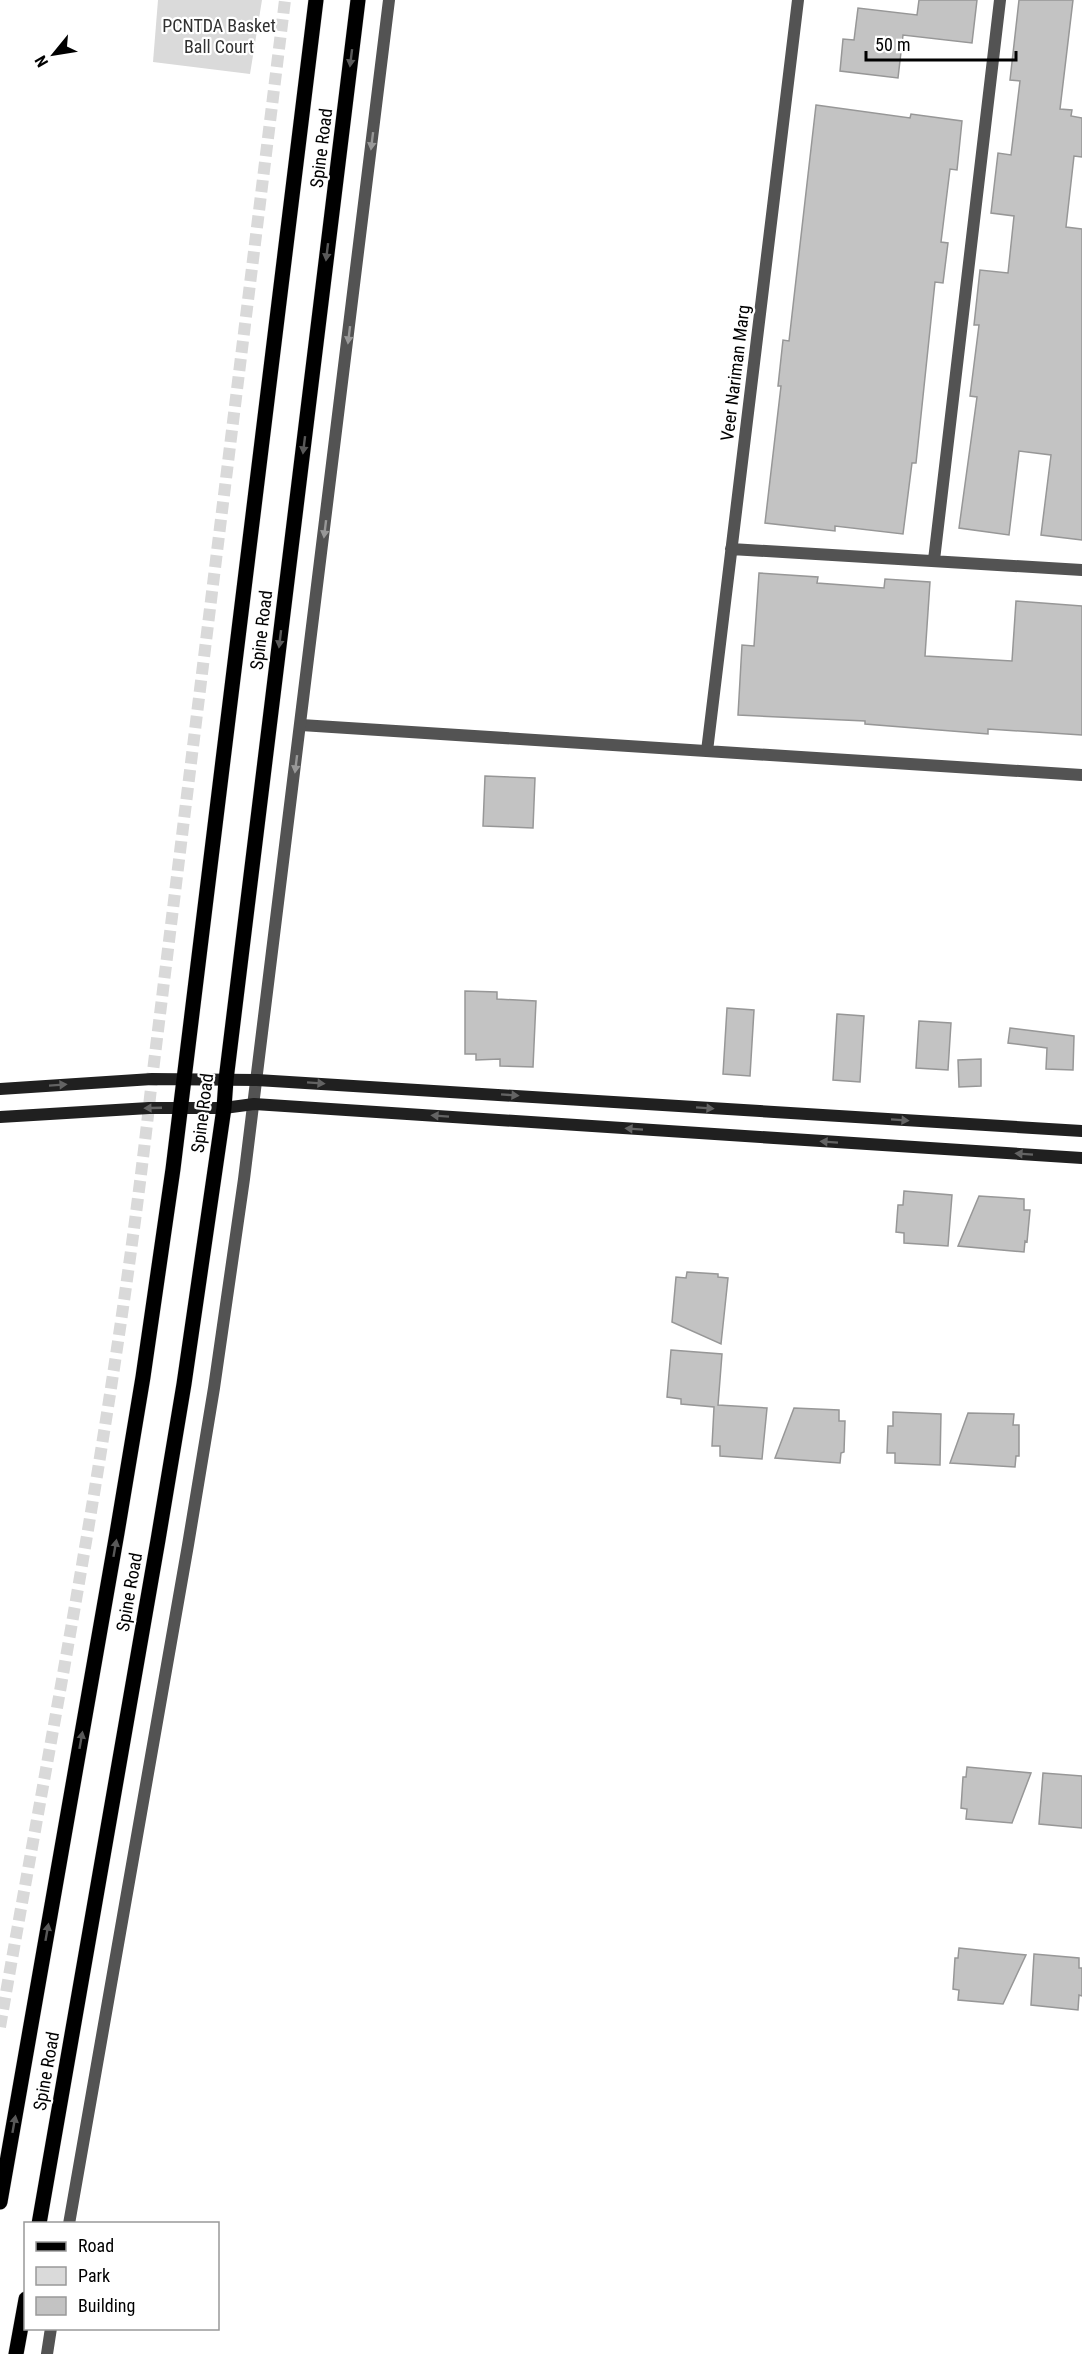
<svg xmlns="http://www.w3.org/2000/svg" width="1082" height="2354" font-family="'Roboto Condensed',sans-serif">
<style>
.green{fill:#dadada}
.building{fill:#c3c3c3;stroke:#979797;stroke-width:1.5}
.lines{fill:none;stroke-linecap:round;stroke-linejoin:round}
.tertiary-tunnel{stroke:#d9d9d9;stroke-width:12;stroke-dasharray:12 6;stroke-linecap:butt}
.primary-casing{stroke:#dbdbdb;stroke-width:16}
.minor{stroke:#535353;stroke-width:12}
.tertiary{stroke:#535353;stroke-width:12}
.secondary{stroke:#202020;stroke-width:12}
.primary{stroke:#000;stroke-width:15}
.oneway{fill:#595959}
.oneway2{fill:#989898}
.oneway3{fill:#636363}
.labels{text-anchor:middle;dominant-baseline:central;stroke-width:4.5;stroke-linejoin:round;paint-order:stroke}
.park-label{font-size:18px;fill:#313131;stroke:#fff}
.street-label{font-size:18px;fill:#000;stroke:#fff}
</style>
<rect width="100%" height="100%" fill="#fff"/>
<path class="green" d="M158,0H262L250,74L153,62Z"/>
<path class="building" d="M919,0H977L972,43L903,35L898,78L840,71L843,39L854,40L858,8L917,15Z
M1019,0H1073L1060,109L1072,110L1071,116L1082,118V157L1074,156L1066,227L1082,229V540L1041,535L1051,455L1019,451L1009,535L959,528L977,397L970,396L979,325H974L980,270L1008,273L1014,216L991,213L998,153L1011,155L1020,81L1010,80Z
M816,105L910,118L911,114L962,121L957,170L950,169L941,242L948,243L943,283L935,282L916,463H912L903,534L835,526V531L765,523L781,386H778L783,340L789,341Z
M759,573L818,577L817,583L884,588L885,579L930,582L925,656L1012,661L1016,601L1082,606V735L988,729V734L865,724V721L738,715L742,645L754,646Z
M485,776L535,778L533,828L483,826Z
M465,991L497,992V999L536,1001L533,1067L500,1066V1059L476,1060V1054H465Z
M727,1008L754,1010L750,1076L723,1074Z
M837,1014L864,1016L860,1082L833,1080Z
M919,1021L951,1023L948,1070L916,1068Z
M1010,1028L1074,1036L1073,1070L1046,1069L1047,1048L1008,1043Z
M981,1059V1086L959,1087L958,1060Z
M904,1191L952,1195L948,1246L904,1243V1233L896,1232L898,1205H903Z
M979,1196L1024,1199V1210H1030L1027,1242L1025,1241L1024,1252L958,1246Z
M687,1272L718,1274V1277L728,1278L721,1344L672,1322L676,1277L686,1278Z
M671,1350L722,1354L718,1405L767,1408L762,1459L720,1456V1446H712L714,1407L681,1404V1399L667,1397Z
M794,1408L839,1410V1421H845L844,1452L841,1453L840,1463L775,1458Z
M893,1412L941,1414L940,1465L895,1463V1453H887L888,1426H893Z
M968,1413L1014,1414L1013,1425H1019V1456H1016L1015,1467L950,1463Z
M967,1767L1031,1773L1012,1823L966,1819L967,1809L961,1808L963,1777H966Z
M1043,1773L1082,1776V1828L1039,1824Z
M959,1948L1026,1955L1003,2004L958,2000L959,1990L953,1989L955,1958H958Z
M1034,1954L1079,1958V1968H1082V1996L1079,1995L1078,2010L1031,2005Z"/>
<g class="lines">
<path class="tertiary-tunnel" d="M0,2027C55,1712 118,1397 152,1079L285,0"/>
<defs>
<path id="primary" d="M0,2202L117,1533L143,1377L173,1169L316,0
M39,2224L158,1540L184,1384L224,1108L226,1080L358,0
M16,2354L26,2299"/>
</defs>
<use href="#primary" class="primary-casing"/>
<path class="minor" d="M731,549L1082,570
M934,560L1000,0
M301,725L1082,775
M707,751L798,0"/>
<path class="tertiary" d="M69,2224L188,1545L214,1388L244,1179L389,0
M47,2354L51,2328"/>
<path class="secondary" d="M0,1089L152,1079L257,1080L1082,1131
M0,1117L149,1108H224L254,1104L1082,1158"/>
<use href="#primary" class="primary"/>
</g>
<defs><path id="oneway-solid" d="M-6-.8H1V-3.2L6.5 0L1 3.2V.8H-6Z" transform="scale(1.5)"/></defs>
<g class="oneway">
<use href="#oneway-solid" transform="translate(351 58) rotate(97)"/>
<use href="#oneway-solid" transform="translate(327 252) rotate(97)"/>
<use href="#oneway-solid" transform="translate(304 445) rotate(97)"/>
<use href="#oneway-solid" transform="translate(280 639) rotate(97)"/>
<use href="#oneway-solid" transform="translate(115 1548) rotate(-80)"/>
<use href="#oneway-solid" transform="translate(81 1740) rotate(-80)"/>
<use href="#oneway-solid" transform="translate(47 1932) rotate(-80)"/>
<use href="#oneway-solid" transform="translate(14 2124) rotate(-80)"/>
</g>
<g class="oneway2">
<use href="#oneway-solid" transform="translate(372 141) rotate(97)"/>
<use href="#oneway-solid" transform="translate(349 335) rotate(97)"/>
<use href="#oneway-solid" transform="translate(325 529) rotate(97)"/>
<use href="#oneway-solid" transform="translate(296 764) rotate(97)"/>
</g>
<g class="oneway3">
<use href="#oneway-solid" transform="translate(316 1083) rotate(4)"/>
<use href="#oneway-solid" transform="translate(58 1085) rotate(-4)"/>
<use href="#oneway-solid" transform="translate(510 1095) rotate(4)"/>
<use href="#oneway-solid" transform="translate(153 1108) rotate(178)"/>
<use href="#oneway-solid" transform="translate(705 1108) rotate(4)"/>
<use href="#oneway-solid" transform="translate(440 1116) rotate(-176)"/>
<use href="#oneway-solid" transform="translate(900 1120) rotate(4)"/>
<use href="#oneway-solid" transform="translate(634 1129) rotate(-176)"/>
<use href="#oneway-solid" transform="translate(829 1142) rotate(-176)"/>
<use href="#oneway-solid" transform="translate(1024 1154) rotate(-176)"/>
</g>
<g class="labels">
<g class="park-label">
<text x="219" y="25">PCNTDA Basket<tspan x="219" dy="21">Ball Court</tspan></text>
</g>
<g class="street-label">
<text transform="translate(321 148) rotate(-83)">Spine Road</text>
<text transform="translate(735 373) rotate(-83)">Veer Nariman Marg</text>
<text transform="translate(261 630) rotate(-83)">Spine Road</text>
<text transform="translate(202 1113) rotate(-83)">Spine Road</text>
<text transform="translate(129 1592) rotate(-80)">Spine Road</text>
<text transform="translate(46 2071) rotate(-80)">Spine Road</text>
</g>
</g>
<rect x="24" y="2222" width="195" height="108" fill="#ffffff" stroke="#999999" stroke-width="1.5"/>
<rect x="36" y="2242" width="30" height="9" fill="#000000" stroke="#999999" stroke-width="1.5"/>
<text x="78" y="2252" font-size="18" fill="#000000">Road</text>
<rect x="36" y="2267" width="30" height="18" fill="#dadada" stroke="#999999" stroke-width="1.5"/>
<text x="78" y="2282" font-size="18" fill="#000000">Park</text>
<rect x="36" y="2297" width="30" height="18" fill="#c3c3c3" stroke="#999999" stroke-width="1.5"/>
<text x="78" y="2312" font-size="18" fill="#000000">Building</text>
<g transform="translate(54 54) rotate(240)" stroke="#ffffff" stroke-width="4.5" paint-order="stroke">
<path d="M0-4.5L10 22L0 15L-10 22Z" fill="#000000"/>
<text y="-9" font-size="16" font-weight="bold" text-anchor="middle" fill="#000000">N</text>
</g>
<path d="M866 51v9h150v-9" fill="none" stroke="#000000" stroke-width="3"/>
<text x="875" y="51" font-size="18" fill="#000000" stroke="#ffffff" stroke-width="4.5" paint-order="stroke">50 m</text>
</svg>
